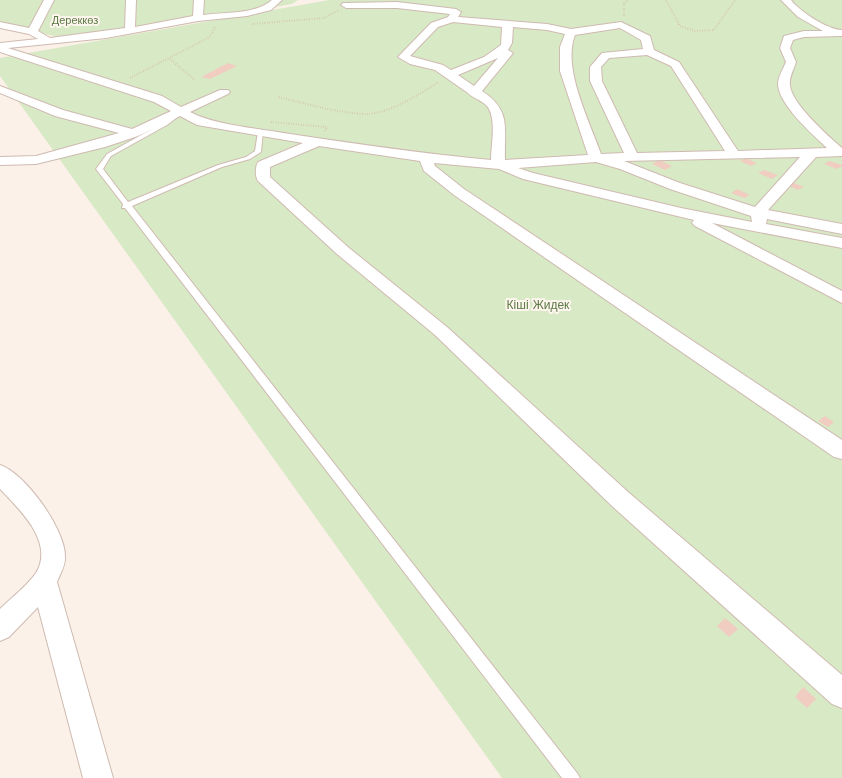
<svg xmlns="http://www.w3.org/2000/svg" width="842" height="778" font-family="'Work Sans',sans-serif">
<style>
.green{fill:#d8e9c6}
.building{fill:#f0cdc0}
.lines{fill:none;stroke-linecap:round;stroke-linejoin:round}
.service-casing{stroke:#cfbab1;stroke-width:2}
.minor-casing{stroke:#cfbab1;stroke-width:2}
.path{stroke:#d5b0a3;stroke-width:2;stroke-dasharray:0.5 2;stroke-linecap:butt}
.service{fill:#fff;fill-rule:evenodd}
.minor{fill:#fff;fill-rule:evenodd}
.labels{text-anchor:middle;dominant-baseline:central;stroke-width:4;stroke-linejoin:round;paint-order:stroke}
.far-park-label{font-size:11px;fill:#5b7945;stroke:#fef6ee}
.park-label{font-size:12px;fill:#5b7945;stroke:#fef6ee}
</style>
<rect width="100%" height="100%" fill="#fbf1e8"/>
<path class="green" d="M0,0H298L292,4L79,41L0,25Z
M329,0H842V778H502L0,76V58Z"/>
<path class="building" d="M228,63L237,66L210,79L201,77Z
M746,158L757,163L751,166L740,161Z
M659,160L672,166L665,170L652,164Z
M829,161L842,165V166L837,169L824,164Z
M764,170L778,175L772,179L758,173Z
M792,182L804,187L798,190L786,185Z
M737,189L750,195L744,198L731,193Z
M825,416L834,422L828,427L818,421Z
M725,618L738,629L729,637L717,626Z
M803,687L816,699L807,708L795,697Z"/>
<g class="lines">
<defs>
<path id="service" d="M178,112L181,114L180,115L167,125L111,156L103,169L128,202L218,165L246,157L255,151L258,132L263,131L261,152L250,159L222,167L132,206L577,773L580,778H562L125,208H122L123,204L96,169L107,154L163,123Z"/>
<path id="minor" d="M44,0H54L38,31L50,38L125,28L126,0H136L135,27L193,16L194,0H204L203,15C224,12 255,15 272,0H282L271,10L247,16L198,21L106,38L8,48L162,96L181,107L220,90H228L230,92L228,94L190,112C214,125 262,129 290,134C357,144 424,154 491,160C491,144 497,119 487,106C482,100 472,98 468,93L435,70L410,64L398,57L431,23L448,17L450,14L397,8H346L341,5L343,3L397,2L456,9L461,12L458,17L547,24L571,29L621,22L650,36L654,50L679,62L738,151L827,148C813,135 778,104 778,84C778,77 783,69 786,62L780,48L784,36L804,31H823L798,17L781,0H791C799,11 828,30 842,30V36L804,37L793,40L790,48L796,62C794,69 789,77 790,85C791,103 828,136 842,148V156L816,157L768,210L842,224V234L767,219L766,224L842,238V248L712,223L842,291V303L695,226L692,223L694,220L523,179L499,169L434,163L435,166L464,189L842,440V459L834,457L454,195L424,171L420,161L319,146L270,167V177L349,248L447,327L628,492L842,675V708L832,704L612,506L435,335L337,254L258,181C255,176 255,167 258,162L303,143L197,125L180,116L138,136L105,147L36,164L0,165V157L36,156L119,133L55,116L0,93V86L63,110L132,129L171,111L154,102L0,52V43L38,39L29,34L0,28V22L29,28ZM453,22L502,27L501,45L484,57L451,70L443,65L410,56L438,27ZM513,27L547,30L565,34L560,47V71L588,155L505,160C504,128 512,111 482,91L513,53L508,50L512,43ZM620,28L641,40L643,49L602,53L590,67V81L624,153L601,154C589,120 562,68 575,35ZM647,55L671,66L725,151L637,153L602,81L601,67L609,58ZM498,58L474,86L458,75ZM800,157L755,207L680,183L624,161ZM596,162L620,169L670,189L751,216L752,222L681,208L533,173L518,168Z
M0,465C25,473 65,529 65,556C66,565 60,574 57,582L113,778H83L38,607L9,637L0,641V609C11,598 27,586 36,573C55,542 19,509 0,489Z"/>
</defs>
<use href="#service" class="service-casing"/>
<use href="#minor" class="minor-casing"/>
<path class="path" d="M666,0L680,26L695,31L714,30L735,0
M624,16V3L628,0
M252,24L324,18L339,10
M170,59L195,80
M130,78L210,37L215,27
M279,97C307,104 337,113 366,114C389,114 420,94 439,82
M271,122L327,127L325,131"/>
<use href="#service" class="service"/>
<use href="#minor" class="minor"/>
</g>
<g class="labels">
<g class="far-park-label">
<text x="75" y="20">Дереккөз</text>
</g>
<g class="park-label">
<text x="538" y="305">Кіші Жидек</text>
</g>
</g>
</svg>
